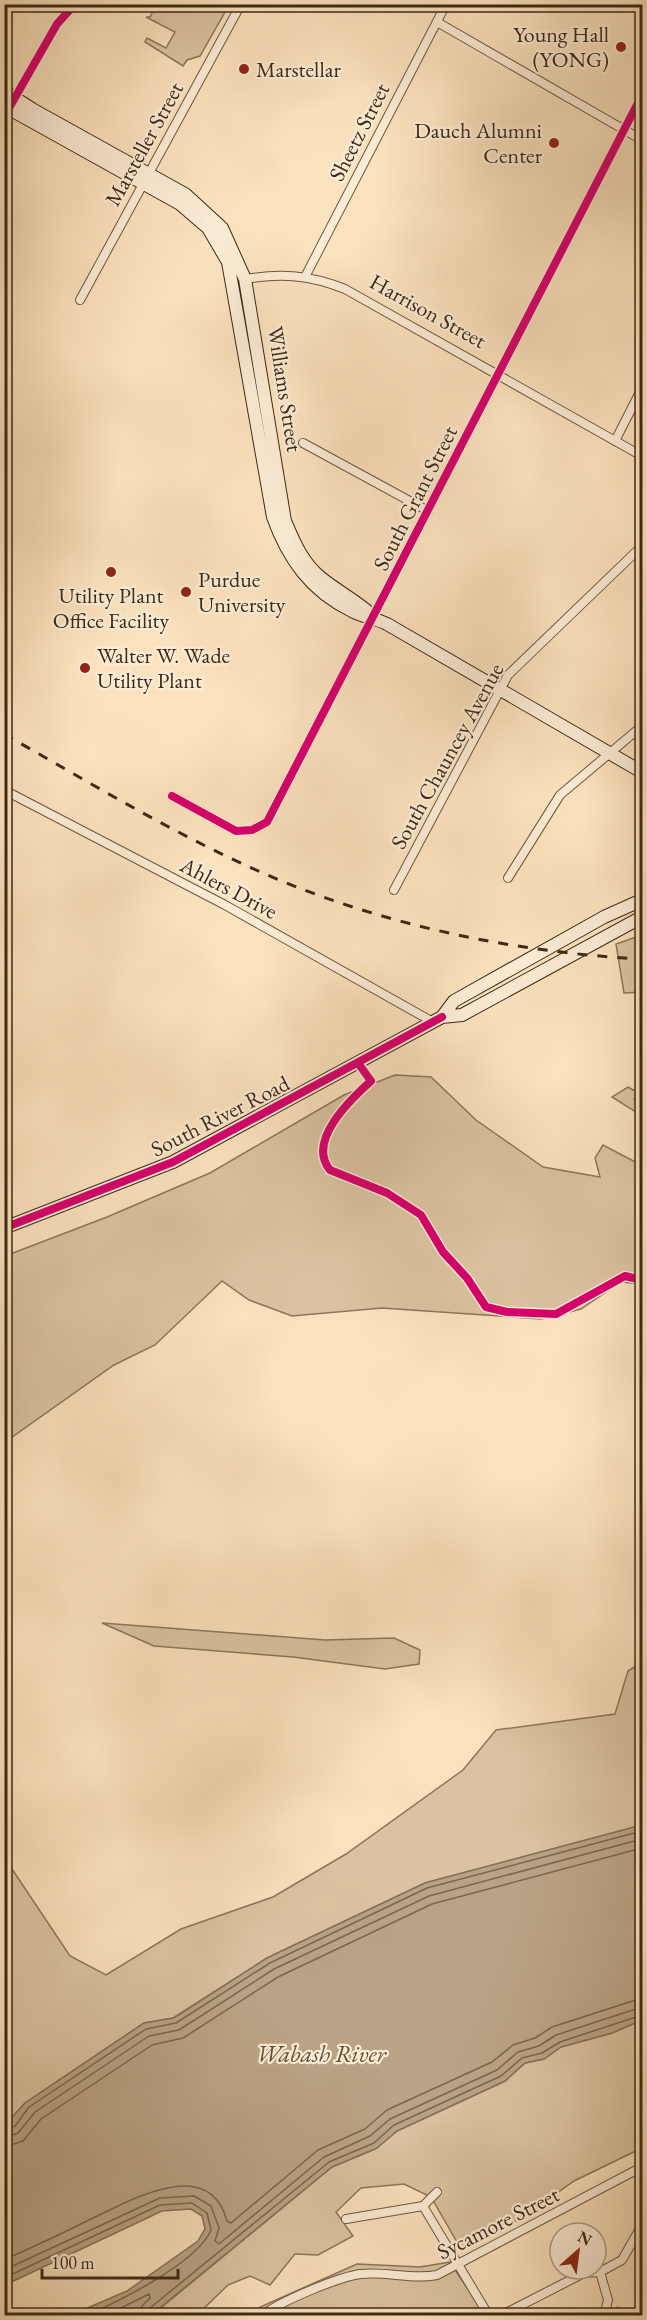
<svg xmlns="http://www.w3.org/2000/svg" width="647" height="2320" font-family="'EB Garamond',serif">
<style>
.green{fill:#dbc3a1;stroke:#8c765b;stroke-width:1.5}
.water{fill:#baa385;stroke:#887258;stroke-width:1.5}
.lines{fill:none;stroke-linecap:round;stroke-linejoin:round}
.shore{stroke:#7b664d;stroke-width:1.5}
.stream{stroke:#887258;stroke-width:3}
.minor-casing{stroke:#6c573f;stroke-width:10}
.secondary-casing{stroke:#3c2915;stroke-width:14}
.minor{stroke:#fcecd5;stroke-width:8}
.secondary{stroke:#fcecd5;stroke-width:12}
.rail{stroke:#3c2915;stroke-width:3;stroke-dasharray:10 10;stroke-linecap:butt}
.cycleway-casing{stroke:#fcecd5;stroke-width:11}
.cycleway{stroke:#d6006c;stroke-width:8}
.poi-dot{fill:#8f2418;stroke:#fcecd5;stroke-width:2}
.labels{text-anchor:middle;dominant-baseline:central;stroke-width:4.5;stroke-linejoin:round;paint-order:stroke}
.poi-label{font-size:22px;fill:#3c2915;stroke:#fcecd5;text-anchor:start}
.street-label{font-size:22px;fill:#3c2915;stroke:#fcecd5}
.water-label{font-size:24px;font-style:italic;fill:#624e37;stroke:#fcecd5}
</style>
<rect width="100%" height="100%" fill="#fbe2be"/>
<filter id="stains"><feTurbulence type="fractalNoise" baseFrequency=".00333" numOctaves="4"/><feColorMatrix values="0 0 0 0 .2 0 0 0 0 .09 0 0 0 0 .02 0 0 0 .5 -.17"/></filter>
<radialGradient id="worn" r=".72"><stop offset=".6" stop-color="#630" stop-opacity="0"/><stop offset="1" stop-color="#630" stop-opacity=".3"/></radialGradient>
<path class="green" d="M156,5V4L229,5L200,56L187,60L183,66L145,42L147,38L166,48L175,32L146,17H150Z
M642,935V992L624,993L616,944Z
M395,1075L431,1077L476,1120L543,1167L600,1177L595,1158L603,1145L641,1165L642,1163V1284L621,1282L581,1309L541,1319L382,1308L292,1316L249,1300L222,1281L155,1345L114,1365L5,1442V1256L107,1217L210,1173L344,1095Z
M628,1087L642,1095V1116L612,1097Z
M102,1623L325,1640L394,1638L420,1650L419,1664L385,1669L293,1657L154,1646Z
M642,1662V1825L425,1883L267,1958L173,2018L144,2023L25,2103L5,2125L4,1857L70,1956L106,1975L181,1929L273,1897L346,1854L463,1770L496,1730L615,1714L628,1671Z
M642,2020V2148L574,2181L525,2216L461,2249L431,2197L404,2184L361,2188L336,2212L353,2236L318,2255L295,2254L270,2285L250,2276L228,2285L197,2315L151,2316L332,2167L375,2149L397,2131L505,2081L525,2063L544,2059L561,2047L612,2033Z
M450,2262L485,2315L253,2316L260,2307L357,2264L420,2267Z"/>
<path class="water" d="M642,1825V2020L612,2033L561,2047L544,2059L525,2063L505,2081L397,2131L377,2148L332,2167L151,2315H71L127,2291L198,2241L205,2229L202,2216L191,2209L162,2211L5,2285V2125L25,2103L144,2023L174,2018L267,1958L425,1883Z"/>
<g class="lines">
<path class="shore" d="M4,2130L15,2126L29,2107L146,2029L176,2023L270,1963L427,1888L642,1831
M4,2138L18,2133L35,2112L149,2036L179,2030L274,1969L429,1896L642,1839
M4,2147L23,2141L41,2119L152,2045L183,2038L278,1977L432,1904L642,1848
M4,2260C33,2247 61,2234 89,2220C128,2202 209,2153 227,2221L231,2223L318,2150L365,2129L387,2110L492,2062L513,2045L535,2038L552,2027L642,1998
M4,2270L160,2198L194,2196L211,2206L219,2228L215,2241L219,2244L324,2157L370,2136L390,2119L497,2070L518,2052L539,2046L556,2035L642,2007
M4,2278L160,2205L192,2203L207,2213L211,2230C197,2263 119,2301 86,2316
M105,2316L149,2294L150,2298L142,2306L140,2316
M148,2316L150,2308L329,2162L374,2143L394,2125L501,2076L522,2058L542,2053L560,2042L642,2015"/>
<path class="stream" d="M635,1099L642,1103"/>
<defs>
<path id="minor" d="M437,22L642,140
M12,102L57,24L75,4
M306,275L446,4
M245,279C282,273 310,275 345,289L642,456
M80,300L241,4
M615,441L642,388
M303,443L428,511
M4,790L225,905L433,1022
M172,796L236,831L252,830L267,822L642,95
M508,878L560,795L642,726
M394,890L508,675L642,546
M423,2206L489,2316
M346,2219L423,2206L437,2192
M600,2272L608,2300L604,2316
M262,2316C278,2302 341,2276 361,2274C387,2271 411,2280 437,2275L642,2167
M500,2316L584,2273L600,2272L622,2260L642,2225"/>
<path id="secondary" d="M4,91L32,109L185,194L222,228L245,279L285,521C294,542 302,562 320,577C337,591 357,601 373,616
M4,106L180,204L208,228L228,262L273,517C288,559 311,591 352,611C363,617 375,618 387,624L642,772
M442,1017L454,1001L604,917L642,900
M4,1228L173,1162L442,1017L462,1015L642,917"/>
</defs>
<use href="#minor" class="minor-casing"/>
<use href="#secondary" class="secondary-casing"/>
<use href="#minor" class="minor"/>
<use href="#secondary" class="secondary"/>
<path class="rail" d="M4,734C87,781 169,831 256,870C377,924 510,952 642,959
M614,2316L622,2301"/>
<defs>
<path id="cycleway" d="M9,108L57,24L75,4
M172,796L236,831L252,830L267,822L642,95
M358,1063L371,1081C351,1099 306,1141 330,1170L387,1193L421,1215L443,1252L467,1278L486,1307L507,1312L556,1314L625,1276L642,1280
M4,1228L173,1162L442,1017"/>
</defs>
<use href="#cycleway" class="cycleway-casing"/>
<use href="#cycleway" class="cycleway"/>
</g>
<g class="poi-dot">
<circle cx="621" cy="47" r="6"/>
<circle cx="244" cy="69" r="6"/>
<circle cx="554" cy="143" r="6"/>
<circle cx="111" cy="572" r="6"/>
<circle cx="186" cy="592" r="6"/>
<circle cx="85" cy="668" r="6"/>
</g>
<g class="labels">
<g class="poi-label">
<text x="609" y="34" text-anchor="end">Young Hall<tspan x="609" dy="25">(YONG)</tspan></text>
<text x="256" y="69">Marstellar</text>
<text x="542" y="130" text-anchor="end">Dauch Alumni<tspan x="542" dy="25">Center</tspan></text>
<text x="198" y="579">Purdue<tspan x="198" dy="25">University</tspan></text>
<text x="111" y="595" text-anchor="middle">Utility Plant<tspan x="111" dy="25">Office Facility</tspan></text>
<text x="97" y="655">Walter W. Wade<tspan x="97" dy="25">Utility Plant</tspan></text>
</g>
<g class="street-label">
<text transform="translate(359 132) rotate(-63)">Sheetz Street</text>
<text transform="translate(144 144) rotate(-61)">Marsteller Street</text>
<text transform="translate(428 311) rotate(29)">Harrison Street</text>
<text transform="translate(285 389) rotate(81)">Williams Street</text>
<text transform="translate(415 498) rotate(-63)">South Grant Street</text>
<text transform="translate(447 756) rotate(-61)">South Chauncey Avenue</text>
<text transform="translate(229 888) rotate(28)">Ahlers Drive</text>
<text transform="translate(220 1116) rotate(-27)">South River Road</text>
<text transform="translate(498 2223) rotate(-27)">Sycamore Street</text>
</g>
<g class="water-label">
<text x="321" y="2053">Wabash River</text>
</g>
</g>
<rect width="647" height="2320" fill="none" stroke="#fbe2be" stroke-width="24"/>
<rect x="6" y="6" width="635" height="2308" fill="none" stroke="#3c2915" stroke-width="3"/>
<rect x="12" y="12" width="623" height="2296" fill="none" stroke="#3c2915" stroke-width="1.5"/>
<g transform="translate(578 2251) rotate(28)"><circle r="28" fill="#fcecd5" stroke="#af9e88" stroke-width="1.5"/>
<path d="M0-4.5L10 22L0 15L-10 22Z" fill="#8f2418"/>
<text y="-9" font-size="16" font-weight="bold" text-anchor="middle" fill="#3c2915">N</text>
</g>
<path d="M42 2269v9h136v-9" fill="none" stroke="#3c2915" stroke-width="3"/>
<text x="51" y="2269" font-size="18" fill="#3c2915" stroke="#fcecd5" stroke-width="4.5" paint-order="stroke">100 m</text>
<rect width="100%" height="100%" filter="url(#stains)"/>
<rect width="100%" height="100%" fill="url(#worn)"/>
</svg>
